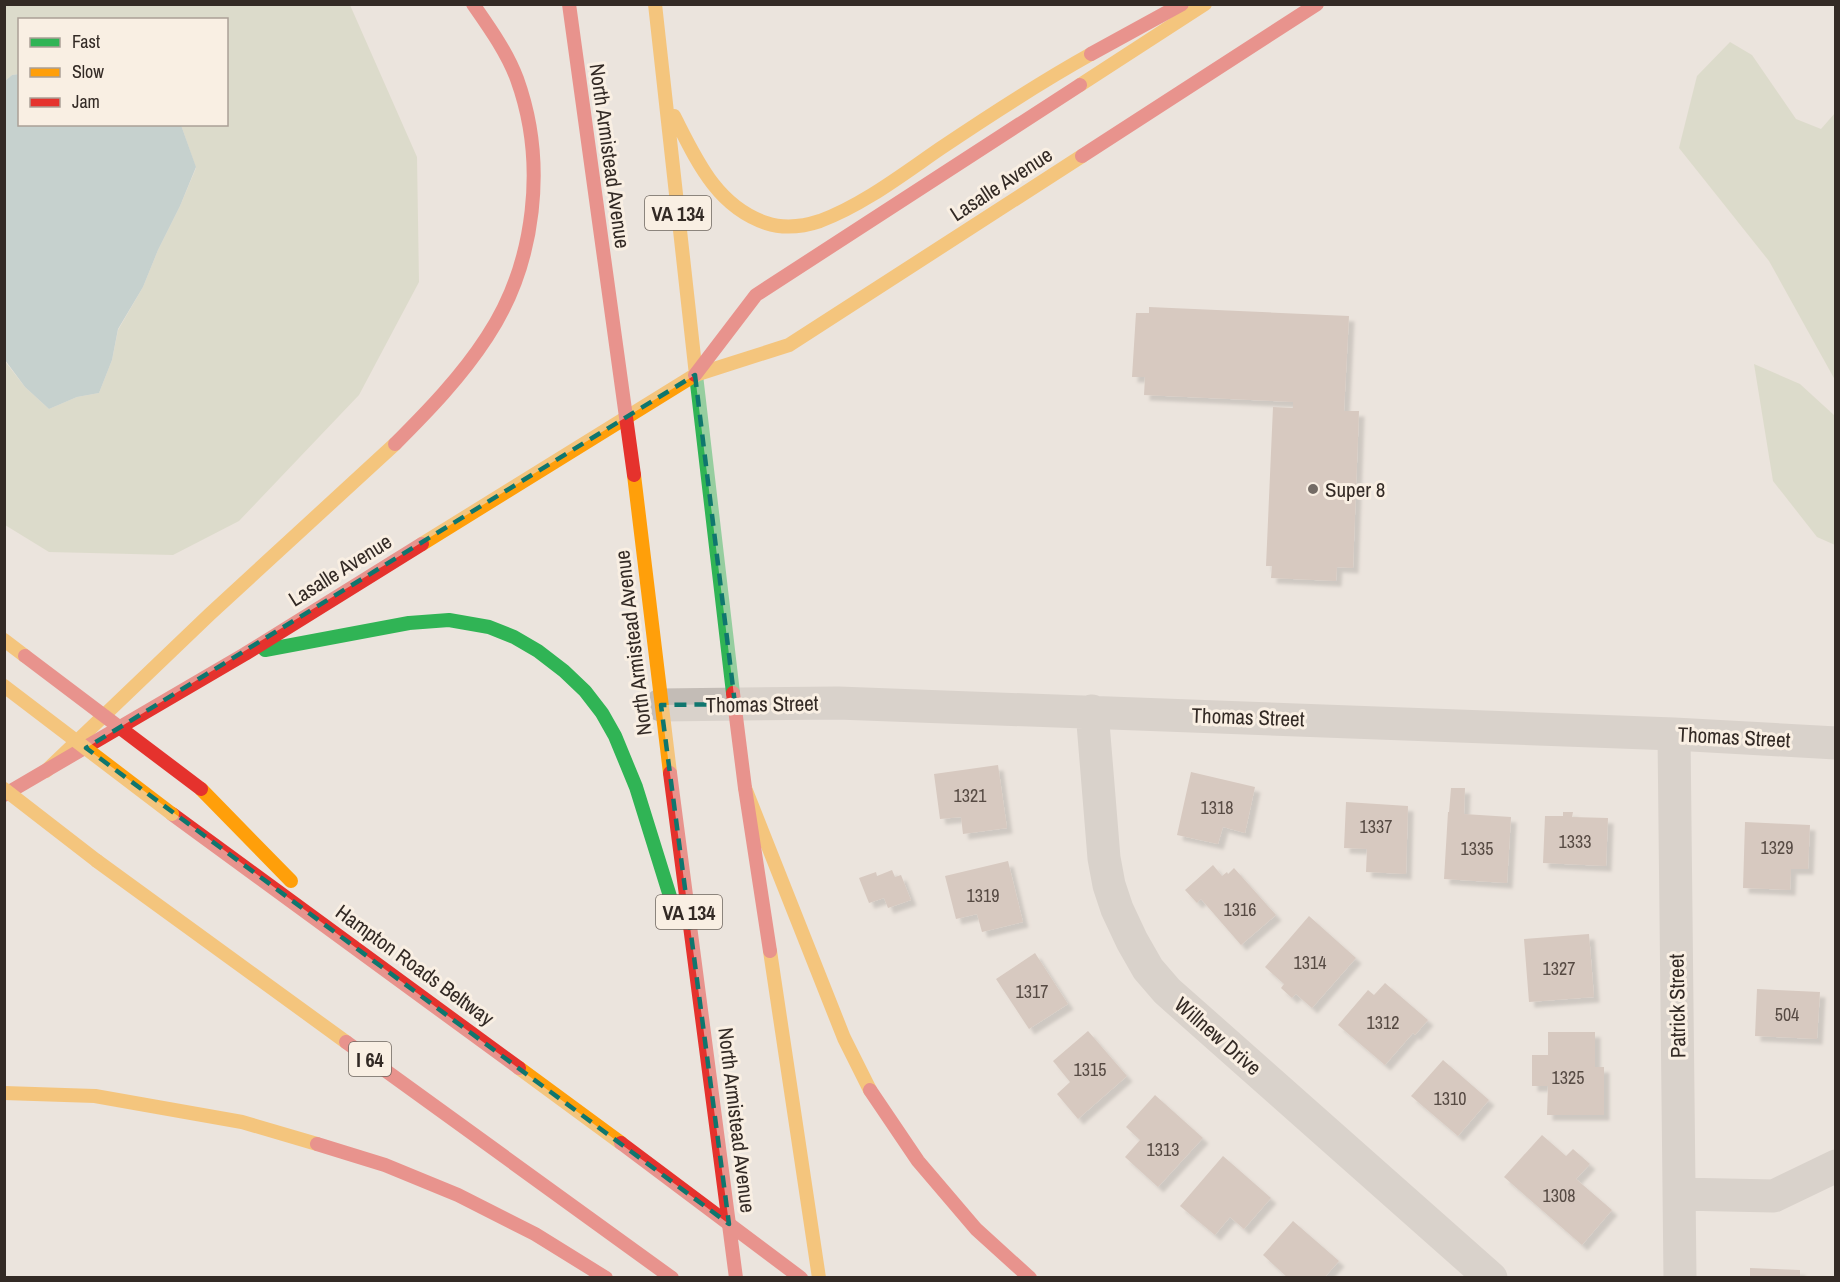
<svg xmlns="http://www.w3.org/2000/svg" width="1840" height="1282" font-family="'Archivo Narrow',sans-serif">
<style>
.green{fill:#cbd0b6}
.water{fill:#99bbbc}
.building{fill:#bfa99e;filter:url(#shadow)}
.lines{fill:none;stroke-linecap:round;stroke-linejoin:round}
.street{stroke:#c3bcb6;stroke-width:33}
.fast{stroke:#30b455;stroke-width:14}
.slow{stroke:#ff9f0a;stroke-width:14}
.jam{stroke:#e5322d;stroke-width:14}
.slow-bridge{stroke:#ff9f0a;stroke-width:14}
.jam-bridge{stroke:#e5322d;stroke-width:14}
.marked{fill:none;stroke:#0f766e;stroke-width:4.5;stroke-dasharray:12 8;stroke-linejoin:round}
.poi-dot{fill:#736b65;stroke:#f9efe3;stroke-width:2}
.labels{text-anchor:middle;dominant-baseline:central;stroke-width:6;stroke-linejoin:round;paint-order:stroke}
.number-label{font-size:18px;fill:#564a43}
.shield{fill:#f9efe3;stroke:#6e655e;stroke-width:1.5}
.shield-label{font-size:20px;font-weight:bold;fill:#332a25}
.street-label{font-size:21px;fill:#332a25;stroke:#f9efe3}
.poi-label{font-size:21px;fill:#332a25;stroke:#f9efe3;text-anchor:start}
</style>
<defs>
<filter id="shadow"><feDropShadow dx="5.5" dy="5.5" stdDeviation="1.5" flood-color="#0004"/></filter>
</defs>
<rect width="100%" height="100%" fill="#ebe4dd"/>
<path class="green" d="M5,5H350L417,157L419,282L359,395L239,521L173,555L49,552L5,525L4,360L25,387L49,409L77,397L99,393L112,360L118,330L143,287L158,250L180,206L196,168L181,125L226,124V20H20L19,74L12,75L5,81Z
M1730,42L1752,55L1796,119L1821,129L1835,113V380L1769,261L1679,148L1697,76Z
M1754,364L1800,384L1835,416V545L1817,537L1773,481Z"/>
<path class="water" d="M19,74L20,124L181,125L196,167L180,206L158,250L143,287L118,329L112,360L99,393L77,397L49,409L25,387L5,360V81L12,75Z"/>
<path class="building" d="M1149,307L1349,316L1344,411H1359L1353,568L1337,567L1336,581L1271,578L1272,566H1266L1273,407L1293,408V402L1144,395L1145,377H1132L1136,313H1149Z
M998,765L1007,828L963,834L961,817L940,819L934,774Z
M1191,772L1255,787L1245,833L1223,827L1218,844L1177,835Z
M1451,788H1465L1464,814L1511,817L1507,883L1444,879L1448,812H1449Z
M1346,802L1408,806L1406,874L1366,872L1367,849L1344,848Z
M1563,812H1573L1572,817L1608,818L1606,866L1543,863L1545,816H1563Z
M1745,822L1810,825L1808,869H1791L1790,890L1743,888Z
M1008,861L1023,922L982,932L977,914L956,919L945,876Z
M1213,865L1222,876L1227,872L1228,874L1234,868L1276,915L1241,945L1201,899L1197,903L1185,890Z
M892,870L895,877L901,875L911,900L888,908L884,898L869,903L859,878L876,872L877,876Z
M1309,916L1356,958L1312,1008L1296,994L1292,998L1281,988L1284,984L1265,967Z
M1589,934L1594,997L1529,1002L1524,939Z
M1035,953L1068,1004L1029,1029L996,979Z
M1385,983L1428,1020L1415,1035L1413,1033L1385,1065L1338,1025L1368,990L1374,995Z
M1757,989L1820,992L1817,1039L1755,1036Z
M1088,1031L1127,1076L1078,1119L1057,1094L1070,1082L1053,1061Z
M1548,1032H1595V1067H1604V1115H1547L1548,1086H1532V1055H1548Z
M1443,1060L1489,1100L1458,1136L1411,1096Z
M1155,1095L1203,1138L1158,1187L1125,1157L1140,1140L1126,1127Z
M1542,1135L1566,1156L1573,1149L1590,1164L1576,1179L1612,1210L1582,1245L1504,1177Z
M1223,1156L1271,1198L1244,1229L1230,1217L1215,1235L1180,1206Z
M1293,1221L1339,1261L1324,1278H1288L1263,1255Z
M1750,1268L1800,1270V1278H1750Z"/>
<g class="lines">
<path class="street" d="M661,705L838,703L1674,734L1836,743
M1092,711L1104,858L1109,885L1117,909L1132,941L1148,969L1167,991L1491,1278
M1674,734L1680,1278
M1679,1194L1774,1196L1836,1166"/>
<path class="fast" d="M696,375L733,693
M265,650L409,623L449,620L489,627L514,637L538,651L564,671L585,691L602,713L615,736L636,787L673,906"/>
<path class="slow" d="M655,4L696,375
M1080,85L1205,4
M674,116C696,159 716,206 766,223C784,229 802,227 820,221C863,205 903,174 941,148C990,115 1039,83 1091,54
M695,375L789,345L1082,156
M634,475L670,773
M422,544L695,375
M4,640L25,656
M46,771L210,614L395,444
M745,788L844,1038L870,1090
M201,789L291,881
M97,861L346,1042
M770,951L819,1278
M519,1068L621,1143
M4,1093L95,1096L242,1122L317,1144"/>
<path class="jam" d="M569,4L634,475
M1091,54L1182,4
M1082,156L1317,4
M695,375L756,295L1080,85
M395,444C428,411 461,377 487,337C536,263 547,162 517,79C507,52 489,27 473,4
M733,693L745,788L770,951
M670,773L736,1278
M4,795L245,654L422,544
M172,814L519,1068
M346,1042L672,1278
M870,1090L918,1161L976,1229L1030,1278
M317,1144L385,1165L458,1195L535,1234L606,1278"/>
<path class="slow-bridge" d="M4,686L172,814
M4,789L97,861"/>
<path class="jam-bridge" d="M25,656L201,789
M621,1143L801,1278"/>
</g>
<path d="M0 0H1840V1282H0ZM695,375L735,704L661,705L729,1224L86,748Z" fill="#ebe4dd" fill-opacity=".55" fill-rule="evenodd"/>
<path class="marked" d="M695,375L735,704L661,705L729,1224L86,748Z"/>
<circle class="poi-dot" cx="1313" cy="489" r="6"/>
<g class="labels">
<g class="number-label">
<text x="970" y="795">1321</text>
<text x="1217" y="807">1318</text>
<text x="1376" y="826">1337</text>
<text x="1575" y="841">1333</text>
<text x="1777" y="847">1329</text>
<text x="1477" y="848">1335</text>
<text x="983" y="895">1319</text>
<text x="1240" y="909">1316</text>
<text x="1310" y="962">1314</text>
<text x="1559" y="968">1327</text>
<text x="1032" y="991">1317</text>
<text x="1787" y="1014">504</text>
<text x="1383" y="1022">1312</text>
<text x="1090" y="1069">1315</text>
<text x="1568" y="1077">1325</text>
<text x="1450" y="1098">1310</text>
<text x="1163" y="1149">1313</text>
<text x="1559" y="1195">1308</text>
</g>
<g class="shield">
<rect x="645" y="196" width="66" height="34" rx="4.5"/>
<rect x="656" y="895" width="66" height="34" rx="4.5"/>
<rect x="349" y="1042" width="42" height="34" rx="4.5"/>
</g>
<g class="shield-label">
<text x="678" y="213">VA 134</text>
<text x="689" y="912">VA 134</text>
<text x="370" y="1059">I 64</text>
</g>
<g class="street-label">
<text transform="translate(610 156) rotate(82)">North Armistead Avenue</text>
<text transform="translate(1001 184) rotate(-33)">Lasalle Avenue</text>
<text transform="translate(340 570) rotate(-32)">Lasalle Avenue</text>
<text transform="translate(633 643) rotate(-97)">North Armistead Avenue</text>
<text transform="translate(762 704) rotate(-1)">Thomas Street</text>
<text transform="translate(1248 717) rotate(2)">Thomas Street</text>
<text transform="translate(1734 737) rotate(3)">Thomas Street</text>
<text transform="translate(415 965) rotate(36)">Hampton Roads Beltway</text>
<text transform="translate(1677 1006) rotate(-91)">Patrick Street</text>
<text transform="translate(1218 1036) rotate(41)">Willnew Drive</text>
<text transform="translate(737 1120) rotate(83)">North Armistead Avenue</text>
</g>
<g class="poi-label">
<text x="1325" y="489">Super 8</text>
</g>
</g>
<rect width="1840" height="1282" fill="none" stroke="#332a25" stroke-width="12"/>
<rect x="18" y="18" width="210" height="108" fill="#f9efe3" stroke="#aaa097" stroke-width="1.5"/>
<rect x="30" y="38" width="30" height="9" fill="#30b455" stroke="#aaa097" stroke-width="1.5"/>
<text x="72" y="48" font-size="18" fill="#332a25">Fast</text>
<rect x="30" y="68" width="30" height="9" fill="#ff9f0a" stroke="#aaa097" stroke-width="1.5"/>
<text x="72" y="78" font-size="18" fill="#332a25">Slow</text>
<rect x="30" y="98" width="30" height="9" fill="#e5322d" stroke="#aaa097" stroke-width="1.5"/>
<text x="72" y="108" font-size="18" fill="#332a25">Jam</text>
</svg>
